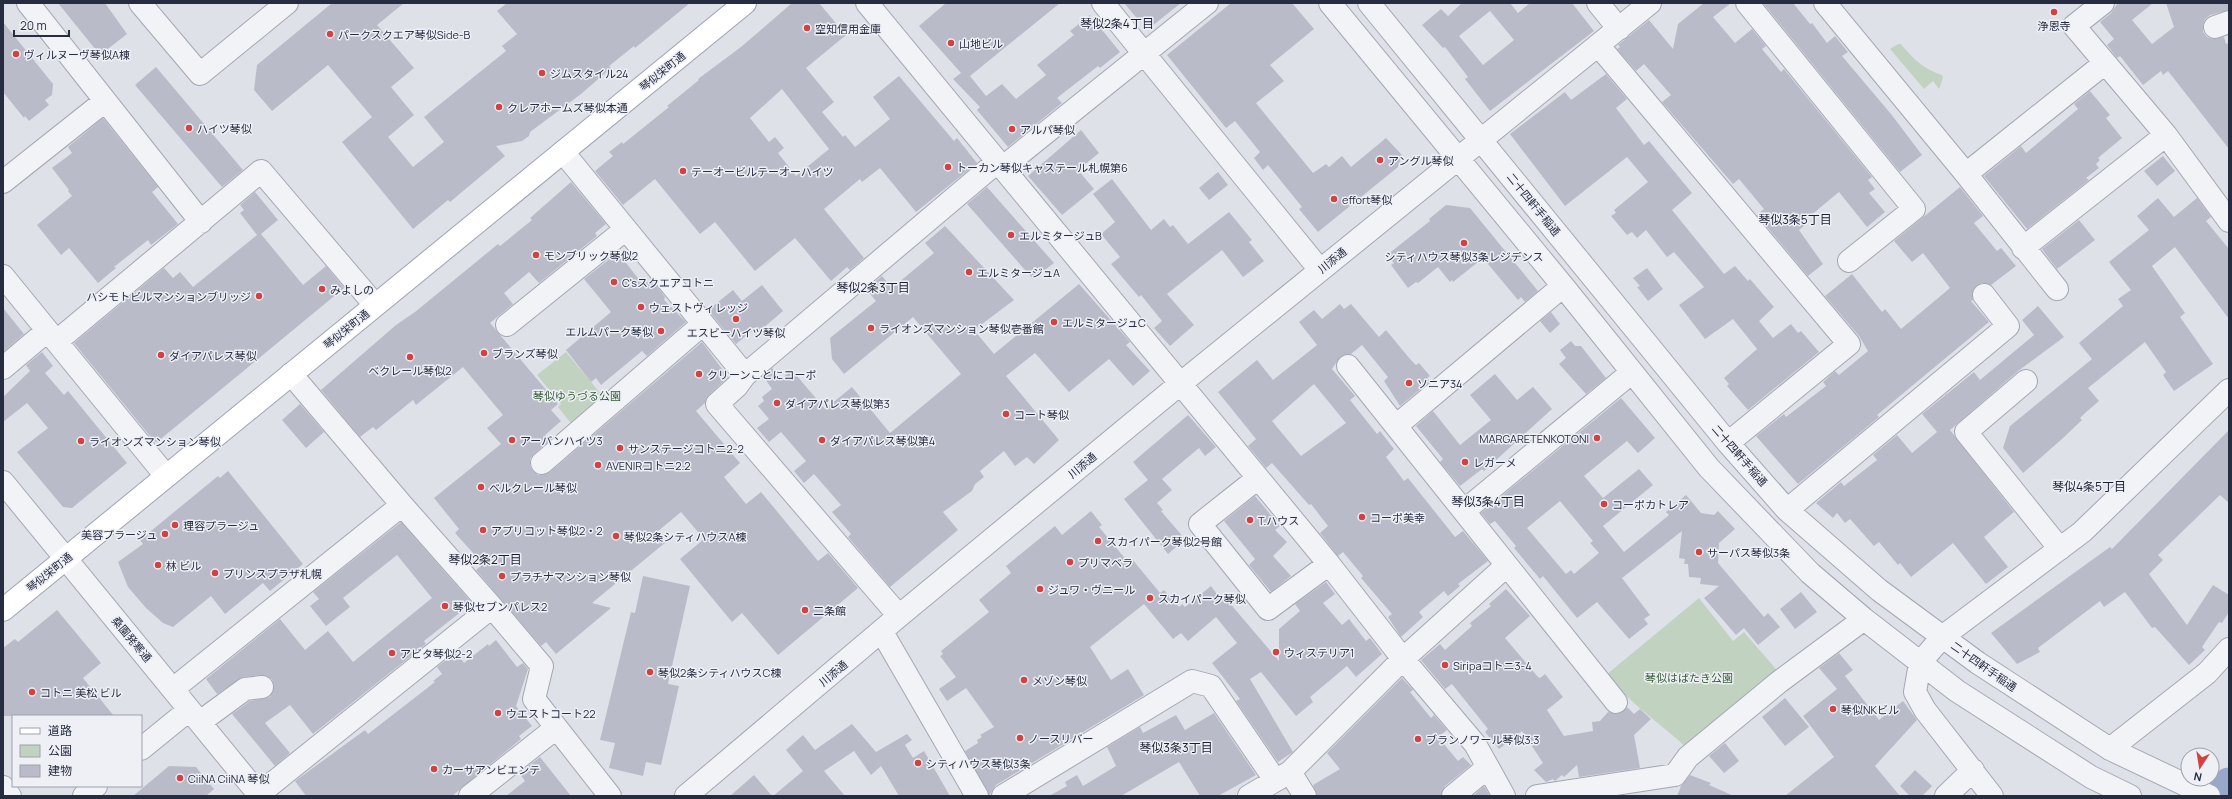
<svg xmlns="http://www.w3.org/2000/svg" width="2232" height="799" font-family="Manrope,'Noto Sans JP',sans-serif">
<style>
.green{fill:#c1d3c0}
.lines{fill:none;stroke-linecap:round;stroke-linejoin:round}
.river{stroke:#99a8ca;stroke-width:33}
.building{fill:#b9bcc8;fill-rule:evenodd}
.minor-casing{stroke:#a4a7b3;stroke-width:24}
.major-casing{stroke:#9ea3b4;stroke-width:24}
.minor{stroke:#f2f3f7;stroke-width:22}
.major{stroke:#fff;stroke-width:22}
.poi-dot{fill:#d14240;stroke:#eef0f6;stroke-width:1.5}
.labels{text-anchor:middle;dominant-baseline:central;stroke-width:3;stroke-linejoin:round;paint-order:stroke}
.poi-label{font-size:11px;fill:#272c40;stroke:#eef0f6;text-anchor:start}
.street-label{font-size:11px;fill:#272c40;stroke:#eef0f6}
.park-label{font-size:11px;fill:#355c34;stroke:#eef0f6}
.neighbourhood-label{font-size:12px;fill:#1a1e31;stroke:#eef0f6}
</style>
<rect width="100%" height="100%" fill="#dfe1e9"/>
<path class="green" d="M1898,44H1901C1912,58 1925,70 1942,75L1943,78L1939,89L1933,81L1924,89L1890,49Z
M566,352L606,400L573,426L558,407L561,404L537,375Z
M1699,598L1733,641L1744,632L1782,676L1688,749C1661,724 1630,703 1606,675Z"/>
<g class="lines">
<path class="river" d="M2213,796L2229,784"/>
</g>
<path class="building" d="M58,3H105L127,34L100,55Z
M332,3H404L377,25L414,68L391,87L414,115L388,137L413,167L444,142L424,117L506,51L502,46L517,34L497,11L507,3H690L635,48L634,46L609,66L611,68L581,94L530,132L529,136L522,141L496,146L505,156L450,202L448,200L413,229L342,142L372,117L328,65L272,111L254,90L257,65Z
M792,3H819L846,35L806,68L834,102L822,112L843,137L845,135L855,147L890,119L873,97L899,76L954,141L957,138L977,163L916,212L880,168L862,182L860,179L824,209L864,258L850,270L847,267L831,281L795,238L755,271L715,222L700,234L655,179L623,205L595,171L613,156L609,152L622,142L623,144L669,107L667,106L699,80L698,79L741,47ZM782,89L829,149L796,176L778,153L784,148L775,137L769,142L750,118Z
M946,3H1060L970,76L986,96L1002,84L1016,99L1046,75L1037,65L1074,35L1070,31L1090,15L1120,52L1100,68L1098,66L1057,98L1062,103L1008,147L977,110L980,107L953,79L961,73L919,26Z
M1124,3H1181L1152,26L1145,17L1140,22Z
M1231,3H1292L1314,29L1270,65L1284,81L1256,103L1313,173L1326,164L1329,167L1342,156L1351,167L1386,138L1402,155L1398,167L1318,232L1299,209L1302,207L1268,165L1263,170L1254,158L1260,152L1235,121L1226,128L1167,55Z
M1462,3H1510L1518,13L1530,3H1572L1594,31L1490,111L1465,79L1468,77L1445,47L1443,48L1422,25L1441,9L1448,16ZM1490,11L1514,40L1483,65L1459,36Z
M1704,3H1731L1713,17L1735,43L1752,29L1766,46L1762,49L1781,72L1784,69L1872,177L1868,180L1875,189L1869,193L1885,212L1867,227L1839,192L1804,221L1806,224L1799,230L1823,264L1808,276L1757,215L1764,209L1739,179L1733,184L1662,102L1671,95L1644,64L1636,71L1617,49L1620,47L1618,45L1649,20L1673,49L1678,24Z
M1763,3H1793L1810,24L1812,23L1827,43L1835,36L1848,52L1842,56L1891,114L1922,155L1900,172Z
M2118,3H2153L2132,20L2152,44L2174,27L2166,3H2229V10L2210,15L2205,19L2203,25V32L2207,37L2213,39L2224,37L2226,44L2229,43V149L2168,71L2163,75L2161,71L2143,85L2120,56L2117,58L2107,45L2114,39L2100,22L2111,13Z
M3,22L53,84L52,95L45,100L49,105L29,121L25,116L24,118L3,92Z
M156,67L243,170L222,187L135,85Z
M1606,74L1627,99L1616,108L1644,145L1649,141L1692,193L1672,210L1724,274L1735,266L1748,281L1750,279L1774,307L1759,321L1773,338L1791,324L1798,333L1801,331L1819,352L1748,410L1727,386L1729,384L1724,378L1757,349L1733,319L1705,339L1679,305L1704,287L1674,252L1667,257L1646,230L1637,238L1632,232L1627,235L1611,216L1616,213L1614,210L1648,182L1627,157L1565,206L1510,134L1565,92L1571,100Z
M2090,91L2110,115L2106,118L2122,138L2098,158L2100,160L2096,164L2099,168L2086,178L2089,180L2027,229L1984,176L2021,146L2026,153L2078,109L2074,104Z
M103,118L158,187L152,192L178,224L151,245L148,240L114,267L116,268L98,283L69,248L61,255L37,225L72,196L68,191L69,190L52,168L72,153L68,147Z
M1081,130L1099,153L1078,170L1094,189L1062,215L1028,176Z
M2163,156L2175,171L2157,186L2144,171Z
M1218,172L1228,185L1209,200L1199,188Z
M1112,179L1151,230L1164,219L1170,227L1173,225L1188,244L1229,212L1252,240L1249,242L1264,261L1243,277L1222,250L1167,294L1194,325L1170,346L1154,328L1162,321L1141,295L1139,297L1111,264L1120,257L1101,234L1115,222L1093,194Z
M571,182L606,224L595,233L597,236L539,283L529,272L504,293L513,304L490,323L558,404L551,410L561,421L545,435L550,440L534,454L530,459V466L533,471L538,475L550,472L702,342L728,377L709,395L705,403L696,411L740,463L724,477L746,504L761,492L818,561L828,553L858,588L778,655L742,613L732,622L680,559L704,539L681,512L657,532L666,542L592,603L611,608L556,654L546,642L541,646L476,570L483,564L455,533L459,529L434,498L501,444L487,428L503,415L463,367L416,405L413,400L376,430L373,427L360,437L321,390L396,325L415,312L498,244L500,246L532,220L530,218Z
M987,187L1054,263L1033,279L967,204Z
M1960,187L1983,216L1974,223L1997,251L2001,248L2016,266L1991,285L1982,283L1973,290V300L1971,301L1989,322L1877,415L1879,417L1798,484L1756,436L1784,414L1786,417L1826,386L1823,382L1835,371L1839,375L1868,351L1859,336L1825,296L1852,274L1882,312L1885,309L1901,329L1950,288L1923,253L1912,262L1894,241Z
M255,192L278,220L261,234L303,285L326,266L344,288L258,359L157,442L154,441L74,343L164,268L173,278L180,272L193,287L257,235L240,213L244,210L240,205Z
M2158,198L2174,217L2197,198L2211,217L2206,221L2229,249V319L2175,247L2152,266L2185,313L2180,317L2213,364L2174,391L2163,375L2166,372L2145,342L2088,388L2099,401L2085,413L2080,418L2082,420L2062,439L2023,473L2003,448L2010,426L2092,359L2079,343L2123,306L2118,299L2131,290L2109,262L2149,230L2137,216Z
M1446,205L1470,208L1538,291L1525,302L1521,297L1518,300L1483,258L1453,282L1452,280L1450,282L1438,267L1418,283L1416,282L1408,288L1391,265L1394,263L1387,255L1430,221L1429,219Z
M2079,220L2095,240L2057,269L2042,249Z
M945,226L1014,300L974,330L994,354L1079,284L1130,342L1126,345L1150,371L1133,386L1109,359L1069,392L1035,353L1006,376L1059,440L1034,464L1027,457L1015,466L1004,451L980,471L984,477L975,484L972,491L943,512L958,530L890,587L848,537L851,534L832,512L841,505L814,474L804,483L794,471L806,461L781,432L769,442L757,428L769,419L758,406L764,401L762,397L772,389L763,376L772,368L781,379L792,370L825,409L852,387L890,433L961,374L913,317L844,374L832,359L830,338L876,301L866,289L882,276L892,288L934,253L925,243Z
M619,254L641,282H650L656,285L665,297L664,300L686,322L647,356L642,351L601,385L596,378L591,382L566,350L611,312L584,279L612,257L613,259Z
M1647,268L1663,289L1648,301L1637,287L1640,286L1633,278Z
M762,285L783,311L755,335L752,331L736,344L708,310L733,290L742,301Z
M1340,304L1344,309L1351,304L1379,337L1386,330L1410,359L1416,365L1419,363L1430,376L1427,378L1430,381L1400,406L1384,381L1388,377L1362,345L1351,354L1340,357L1332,369L1355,396L1350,400L1377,434L1380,431L1394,449L1386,457L1404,481L1408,478L1455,537L1463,531L1488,561L1458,584L1460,586L1448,596L1444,591L1419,612L1423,617L1401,637L1388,617L1392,614L1361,578L1363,576L1343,552L1338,556L1320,533L1328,526L1311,504L1309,505L1272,463L1266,468L1248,446L1256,439L1218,392L1257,360L1273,380L1317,345L1299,322L1314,310L1322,319ZM1314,384L1346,423L1301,456L1272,421Z
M2038,306L2064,337L2018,371L1950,430L2014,512L1984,537L2008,567L1986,584L1953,543L1911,577L1900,563L1898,565L1879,542L1874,546L1850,519L1845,523L1837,513L1833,518L1816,503L1841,482L1844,486L1877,460L1873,455L1897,435L1912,453L1937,432L1922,414L1974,372L1980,380L2034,335L2022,320Z
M3,308L24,334L3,352Z
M1551,312L1560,324L1550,333L1540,321Z
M1571,341L1575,346H1581L1606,378L1586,394L1559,364L1566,358L1560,350Z
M42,352L53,366L45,373L64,395L68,391L127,463L72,508L63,507L17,452L48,428L27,403L3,422V397L30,371L26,365Z
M1495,374L1517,400L1533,387L1552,409L1484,471L1482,469L1460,486L1440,462L1443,459L1416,426L1433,411L1460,445L1491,420L1470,395Z
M1621,398L1655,438L1638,453L1627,441L1584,476L1603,498L1639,469L1653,485L1603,526L1624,552L1669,515L1666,512L1686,495L1701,513L1714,515L1718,511L1735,529L1719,543L1718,563L1764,617L1768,613L1780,627L1758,645L1744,628L1736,635L1704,598L1719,586L1700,584L1701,578L1689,577L1688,564H1684L1685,559L1679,558L1682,531L1622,578L1650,615L1644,619L1648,624L1629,639L1597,602L1577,618L1543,576L1540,579L1514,548L1516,546L1495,521L1490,524L1481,513ZM1560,501L1593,541L1590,543L1599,553L1574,574L1571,570L1566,574L1527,528Z
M300,404L324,432L306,448L282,420Z
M1188,415L1216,447L1205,456L1199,448L1162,479L1172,490L1157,503L1163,510L1161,511L1185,539L1168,554L1124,499L1148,480L1133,462Z
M2229,430V503L2220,495L2158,555L2163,560L2149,574L2187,625L2213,585L2229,595V612L2222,623L2219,622L2202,647L2205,650L2189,665L2155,627L2152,628L2125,592L2104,607L2100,601L2038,648L2040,652L2017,664L1991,633L2110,547L2112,549Z
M228,471L303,564L270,591L263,583L225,614L211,596L173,627L163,623L146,608L128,587L118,562L143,544L140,540L218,476L220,478Z
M1255,496L1280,526L1275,530L1287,542L1273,556L1291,576L1271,592L1249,565L1255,559L1224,521Z
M1091,511L1102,525L1099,527L1128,562L1132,559L1160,593L1164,590L1179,607L1182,604L1185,607L1211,586L1219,597L1222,594L1279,661V629L1300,611L1295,604L1326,582L1335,594L1323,603L1342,625L1349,619L1366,641L1370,638L1382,654L1356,677L1347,666L1310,697L1313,702L1296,716L1261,672L1250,679L1293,752L1278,762L1236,701L1240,699L1212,663L1237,643L1216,617L1188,641L1181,633L1173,639L1144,604L1090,647L1111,680L1128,669L1144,695L996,785L989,796L965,751L978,743L977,740L982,737L980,735L994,727L966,688L947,701L939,689L956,677L940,656L943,654L941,651L989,612L979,600L1011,573L1006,566L1055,526L1062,535Z
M401,522L472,603L424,641L426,644L313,734L290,705L265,723L290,753L275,766L232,714L250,701L270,697L274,686L272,679L261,675L243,677L217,694L206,679L280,619L305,650L328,631L353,662L432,598L397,555L343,598L350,607L326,626L310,606L319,599L313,592Z
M643,576L690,586L668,684L679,686L661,765L646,762L643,776L609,768L615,743L600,740L631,612L635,613Z
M1506,589L1530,616L1505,638L1538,677L1540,678L1545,674L1563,697L1547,710L1564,736L1593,731L1592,722L1600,721L1608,712L1618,714L1627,707L1634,714L1640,709L1651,719L1634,735L1640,768L1579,777L1577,765L1564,777L1562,775L1555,781L1553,779L1546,782L1534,770L1543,763L1522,731L1499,749L1485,732L1488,729L1452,684L1445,689L1421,660L1440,644L1445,650L1472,626L1470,623L1491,606L1489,604Z
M1801,592L1817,612L1795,629L1780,609Z
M57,610L101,663L83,678L114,716H3V648L15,639L18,642Z
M496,640L517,667L523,663L528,669L516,706L532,726L519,736L521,739L452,796H306L295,781L365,730L368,734L435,682L433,681L442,674L437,667L456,652L464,663L488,644L489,646Z
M1839,653L1853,670L1845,676L1879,720L1903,701L1917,720L1875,766L1900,796H1785L1834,757L1803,716L1837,689L1819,668Z
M1402,678L1413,690L1410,692L1431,718L1434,715L1447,730L1438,737L1458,761L1463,757L1471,765L1445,786L1441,796H1317L1313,785L1340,769L1327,753Z
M1785,698L1809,727L1785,746L1762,717Z
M1214,713L1256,775L1218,796H1200L1179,762L1121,796H1049L1067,786L1065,782L1077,775L1083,786L1116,766L1107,747L1140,727L1143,733L1176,715L1185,730Z
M852,724L876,752L907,734L912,740L905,745L913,758L924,751L950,796H899L881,766L871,775L854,751L824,771L845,796H773L803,771L786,750L803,735L815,750Z
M1725,743L1739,761L1724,773L1709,756Z
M540,757L571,796H506L525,781L519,773Z
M169,766L196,767L214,789L206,796H133Z
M1915,770L1932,786L1922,796H1910L1900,786Z
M754,775L772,796H730Z
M1690,775L1711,783L1709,785L1734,796H1677L1681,786Z
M1484,786L1490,796H1473Z"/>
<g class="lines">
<defs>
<path id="minor" d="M28,3L201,222
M140,3L200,74L287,3
M867,3L1329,564L1403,659L1475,744L1504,796
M1103,3L1320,270
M1330,3L1563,286L1709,468L1810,573L1864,619L1957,691L2091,777L2130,796
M1369,3L1728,443L1787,510L1879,590L1978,663L2110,749L2209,796
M1598,3L1619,29
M1747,3L1914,209L1849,261
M1825,3L1966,174L2057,289
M2103,3L2074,26L2166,135L2229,221
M2215,27L2229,22
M1598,45L1849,344L1728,443
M563,152L745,375L997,162
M1002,168L1207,3
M1966,174L2105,63
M3,182L105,101
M2023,248L2166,135
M3,276L166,476
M507,325L626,229
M57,341L261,171L375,305
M1348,366L1616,702
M3,368L47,331
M745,375L737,386L717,404L899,616
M2026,381L1966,432L2060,549
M1396,426L1563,286
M542,463L703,324
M1258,478L1200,524L1268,609L1329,564
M3,482L260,796
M1787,510L2008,326L1984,295
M1464,511L1631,373
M492,607L542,666L534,699L610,796
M882,632L977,796
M173,689L402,505
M200,722L245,689L262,687
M141,749L189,710
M2110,749L2207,673L2229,649
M1290,772L1305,796
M3,787L10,796
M259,794L492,607L402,505L291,374
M84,796L96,786
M470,796L556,728
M686,796L899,616L1180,384L1650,3
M1003,796L1192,681L1211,686L1275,780
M1249,796L1290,772L1403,659L1506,566
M1453,796L1488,767
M1537,796L1675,775L1688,757L1779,682L1864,619
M1946,796L1973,770
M1992,796L1925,710L1915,692L1920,663L1942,637L2082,532L2229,390"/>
<path id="major" d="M3,610L745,3"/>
</defs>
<use href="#minor" class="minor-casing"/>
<use href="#major" class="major-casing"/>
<use href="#minor" class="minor"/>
<use href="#major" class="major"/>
</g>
<g class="poi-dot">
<circle cx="2054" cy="12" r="4"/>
<circle cx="807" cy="28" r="4"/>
<circle cx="330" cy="34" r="4"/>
<circle cx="951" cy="43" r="4"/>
<circle cx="16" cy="54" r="4"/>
<circle cx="542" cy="73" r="4"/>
<circle cx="499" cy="107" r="4"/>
<circle cx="189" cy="128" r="4"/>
<circle cx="1012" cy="129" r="4"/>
<circle cx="1380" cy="160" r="4"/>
<circle cx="948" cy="167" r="4"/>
<circle cx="683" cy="171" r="4"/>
<circle cx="1334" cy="199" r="4"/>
<circle cx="1011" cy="235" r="4"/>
<circle cx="1464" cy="243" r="4"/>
<circle cx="536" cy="255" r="4"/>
<circle cx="969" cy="272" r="4"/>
<circle cx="614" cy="282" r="4"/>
<circle cx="322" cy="289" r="4"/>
<circle cx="259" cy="296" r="4"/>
<circle cx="641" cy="307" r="4"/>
<circle cx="736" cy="319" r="4"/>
<circle cx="1054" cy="322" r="4"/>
<circle cx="871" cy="328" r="4"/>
<circle cx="661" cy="331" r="4"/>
<circle cx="484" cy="353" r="4"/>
<circle cx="161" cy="355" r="4"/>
<circle cx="410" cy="357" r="4"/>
<circle cx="699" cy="374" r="4"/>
<circle cx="1409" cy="383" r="4"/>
<circle cx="777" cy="403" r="4"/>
<circle cx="1006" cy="414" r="4"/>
<circle cx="1597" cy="438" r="4"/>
<circle cx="512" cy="440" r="4"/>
<circle cx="822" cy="440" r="4"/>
<circle cx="81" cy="441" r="4"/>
<circle cx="620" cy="448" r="4"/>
<circle cx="1465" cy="462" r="4"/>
<circle cx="598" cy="465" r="4"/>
<circle cx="481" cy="487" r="4"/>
<circle cx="1604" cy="504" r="4"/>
<circle cx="1362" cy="517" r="4"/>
<circle cx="1250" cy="520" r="4"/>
<circle cx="175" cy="525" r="4"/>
<circle cx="483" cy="530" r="4"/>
<circle cx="165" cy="534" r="4"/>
<circle cx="616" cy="536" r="4"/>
<circle cx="1098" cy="541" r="4"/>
<circle cx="1699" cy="552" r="4"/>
<circle cx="1070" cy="562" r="4"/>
<circle cx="158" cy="565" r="4"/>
<circle cx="215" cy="573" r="4"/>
<circle cx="502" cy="576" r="4"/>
<circle cx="1040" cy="589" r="4"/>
<circle cx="1150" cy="598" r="4"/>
<circle cx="445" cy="606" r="4"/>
<circle cx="805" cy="610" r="4"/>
<circle cx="1276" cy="652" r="4"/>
<circle cx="392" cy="653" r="4"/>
<circle cx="1445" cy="665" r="4"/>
<circle cx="650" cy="672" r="4"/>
<circle cx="1024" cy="680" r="4"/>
<circle cx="32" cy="692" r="4"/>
<circle cx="1833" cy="709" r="4"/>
<circle cx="498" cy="713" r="4"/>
<circle cx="1020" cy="738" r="4"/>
<circle cx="1418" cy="739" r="4"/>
<circle cx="918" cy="763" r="4"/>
<circle cx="434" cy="769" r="4"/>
<circle cx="180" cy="778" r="4"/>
</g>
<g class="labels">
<g class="poi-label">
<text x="2054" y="25" text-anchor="middle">浄恩寺</text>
<text x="815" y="28">空知信用金庫</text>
<text x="338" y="34">パークスクエア琴似Side-B</text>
<text x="959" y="43">山地ビル</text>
<text x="24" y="54">ヴィルヌーヴ琴似A棟</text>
<text x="550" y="73">ジムスタイル24</text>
<text x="507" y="107">クレアホームズ琴似本通</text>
<text x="197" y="128">ハイツ琴似</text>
<text x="1020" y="129">アルパ琴似</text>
<text x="1388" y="160">アングル琴似</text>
<text x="956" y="167">トーカン琴似キャステール札幌第6</text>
<text x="691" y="171">テーオービルテーオーハイツ</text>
<text x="1342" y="199">effort琴似</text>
<text x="1019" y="235">エルミタージュB</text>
<text x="544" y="255">モンブリック琴似2</text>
<text x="1464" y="256" text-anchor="middle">シティハウス琴似3条レジデンス</text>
<text x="977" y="272">エルミタージュA</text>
<text x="622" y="282">C'sスクエアコトニ</text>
<text x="330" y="289">みよしの</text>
<text x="251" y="296" text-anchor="end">ハシモトビルマンションブリッジ</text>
<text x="649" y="307">ウェストヴィレッジ</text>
<text x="1062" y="322">エルミタージュC</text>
<text x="879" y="328">ライオンズマンション琴似壱番館</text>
<text x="653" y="331" text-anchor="end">エルムパーク琴似</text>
<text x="736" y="332" text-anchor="middle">エスビーハイツ琴似</text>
<text x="492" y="353">ブランズ琴似</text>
<text x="169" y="355">ダイアパレス琴似</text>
<text x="410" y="370" text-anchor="middle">ベクレール琴似2</text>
<text x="707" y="374">クリーンことにコーポ</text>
<text x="1417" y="383">ソニア34</text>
<text x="785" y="403">ダイアパレス琴似第3</text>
<text x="1014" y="414">コート琴似</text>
<text x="1589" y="438" text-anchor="end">MARGARETENKOTONI</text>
<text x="520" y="440">アーバンハイツ3</text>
<text x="830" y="440">ダイアパレス琴似第4</text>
<text x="89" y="441">ライオンズマンション琴似</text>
<text x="628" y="448">サンステージコトニ2-2</text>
<text x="1473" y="462">レガーメ</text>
<text x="606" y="465">AVENIRコトニ2.2</text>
<text x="489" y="487">ベルクレール琴似</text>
<text x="1612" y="504">コーポカトレア</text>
<text x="1370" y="517">コーポ美幸</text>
<text x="1258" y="520">T.ハウス</text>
<text x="183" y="525">理容プラージュ</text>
<text x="491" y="530">アプリコット琴似2・2</text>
<text x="157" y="534" text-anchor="end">美容プラージュ</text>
<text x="624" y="536">琴似2条シティハウスA棟</text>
<text x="1106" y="541">スカイパーク琴似2号館</text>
<text x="1707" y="552">サーパス琴似3条</text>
<text x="1078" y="562">プリマベラ</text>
<text x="166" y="565">林 ビル</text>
<text x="223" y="573">プリンスプラザ札幌</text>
<text x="510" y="576">プラチナマンション琴似</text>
<text x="1048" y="589">ジュワ・ヴニール</text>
<text x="1158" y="598">スカイパーク琴似</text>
<text x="453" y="606">琴似セブンパレス2</text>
<text x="813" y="610">二条館</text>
<text x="1284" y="652">ウィステリア1</text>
<text x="400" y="653">アビタ琴似2-2</text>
<text x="1453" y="665">Siripaコトニ3-4</text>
<text x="658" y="672">琴似2条シティハウスC棟</text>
<text x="1032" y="680">メゾン琴似</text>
<text x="40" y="692">コトニ 美松 ビル</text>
<text x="1841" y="709">琴似NKビル</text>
<text x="506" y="713">ウエストコート22</text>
<text x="1028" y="738">ノースリバー</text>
<text x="1426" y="739">ブランノワール琴似3.3</text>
<text x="926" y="763">シティハウス琴似3条</text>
<text x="442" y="769">カーサアンビエンテ</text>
<text x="188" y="778">CiiNA CiiNA 琴似</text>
</g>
<g class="street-label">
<text transform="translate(662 71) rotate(-39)">琴似栄町通</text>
<text transform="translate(1534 204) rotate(51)">二十四軒手稲通</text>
<text transform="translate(1332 260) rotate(-39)">川添通</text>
<text transform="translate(346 329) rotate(-39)">琴似栄町通</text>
<text transform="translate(1740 455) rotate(49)">二十四軒手稲通</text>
<text transform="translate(1082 465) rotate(-40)">川添通</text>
<text transform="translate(49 572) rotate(-39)">琴似栄町通</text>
<text transform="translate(132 639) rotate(50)">桑園発寒通</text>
<text transform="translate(1984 666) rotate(35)">二十四軒手稲通</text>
<text transform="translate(833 673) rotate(-40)">川添通</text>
</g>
<g class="park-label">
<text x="577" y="395">琴似ゆうづる公園</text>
<text x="1689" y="677">琴似はばたき公園</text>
</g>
<g class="neighbourhood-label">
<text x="1117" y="23">琴似2条4丁目</text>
<text x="1795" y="219">琴似3条5丁目</text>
<text x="873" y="287">琴似2条3丁目</text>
<text x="2089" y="486">琴似4条5丁目</text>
<text x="1488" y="501">琴似3条4丁目</text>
<text x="485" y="559">琴似2条2丁目</text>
<text x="1176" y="747">琴似3条3丁目</text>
</g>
</g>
<rect width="2232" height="799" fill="none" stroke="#272c40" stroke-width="8"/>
<rect x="12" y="715" width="130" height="72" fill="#eef0f6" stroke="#9ea2ad"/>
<rect x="20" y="728" width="20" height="6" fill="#ffffff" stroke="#9ea2ad"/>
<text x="48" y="735" font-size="12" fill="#272c40">道路</text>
<rect x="20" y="745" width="20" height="12" fill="#c1d3c0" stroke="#9ea2ad"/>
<text x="48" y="755" font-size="12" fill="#272c40">公園</text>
<rect x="20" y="765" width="20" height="12" fill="#b9bcc8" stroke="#9ea2ad"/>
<text x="48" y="775" font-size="12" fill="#272c40">建物</text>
<g transform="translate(2200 767) rotate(192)"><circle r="19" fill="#eef0f6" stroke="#9ea2ad"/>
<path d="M0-3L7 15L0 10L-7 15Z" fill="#d14240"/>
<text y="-6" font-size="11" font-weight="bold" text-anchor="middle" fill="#272c40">N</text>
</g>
<path d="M14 30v6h55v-6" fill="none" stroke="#272c40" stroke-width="2"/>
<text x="20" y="30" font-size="12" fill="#272c40" stroke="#eef0f6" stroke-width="3" paint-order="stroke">20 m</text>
</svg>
